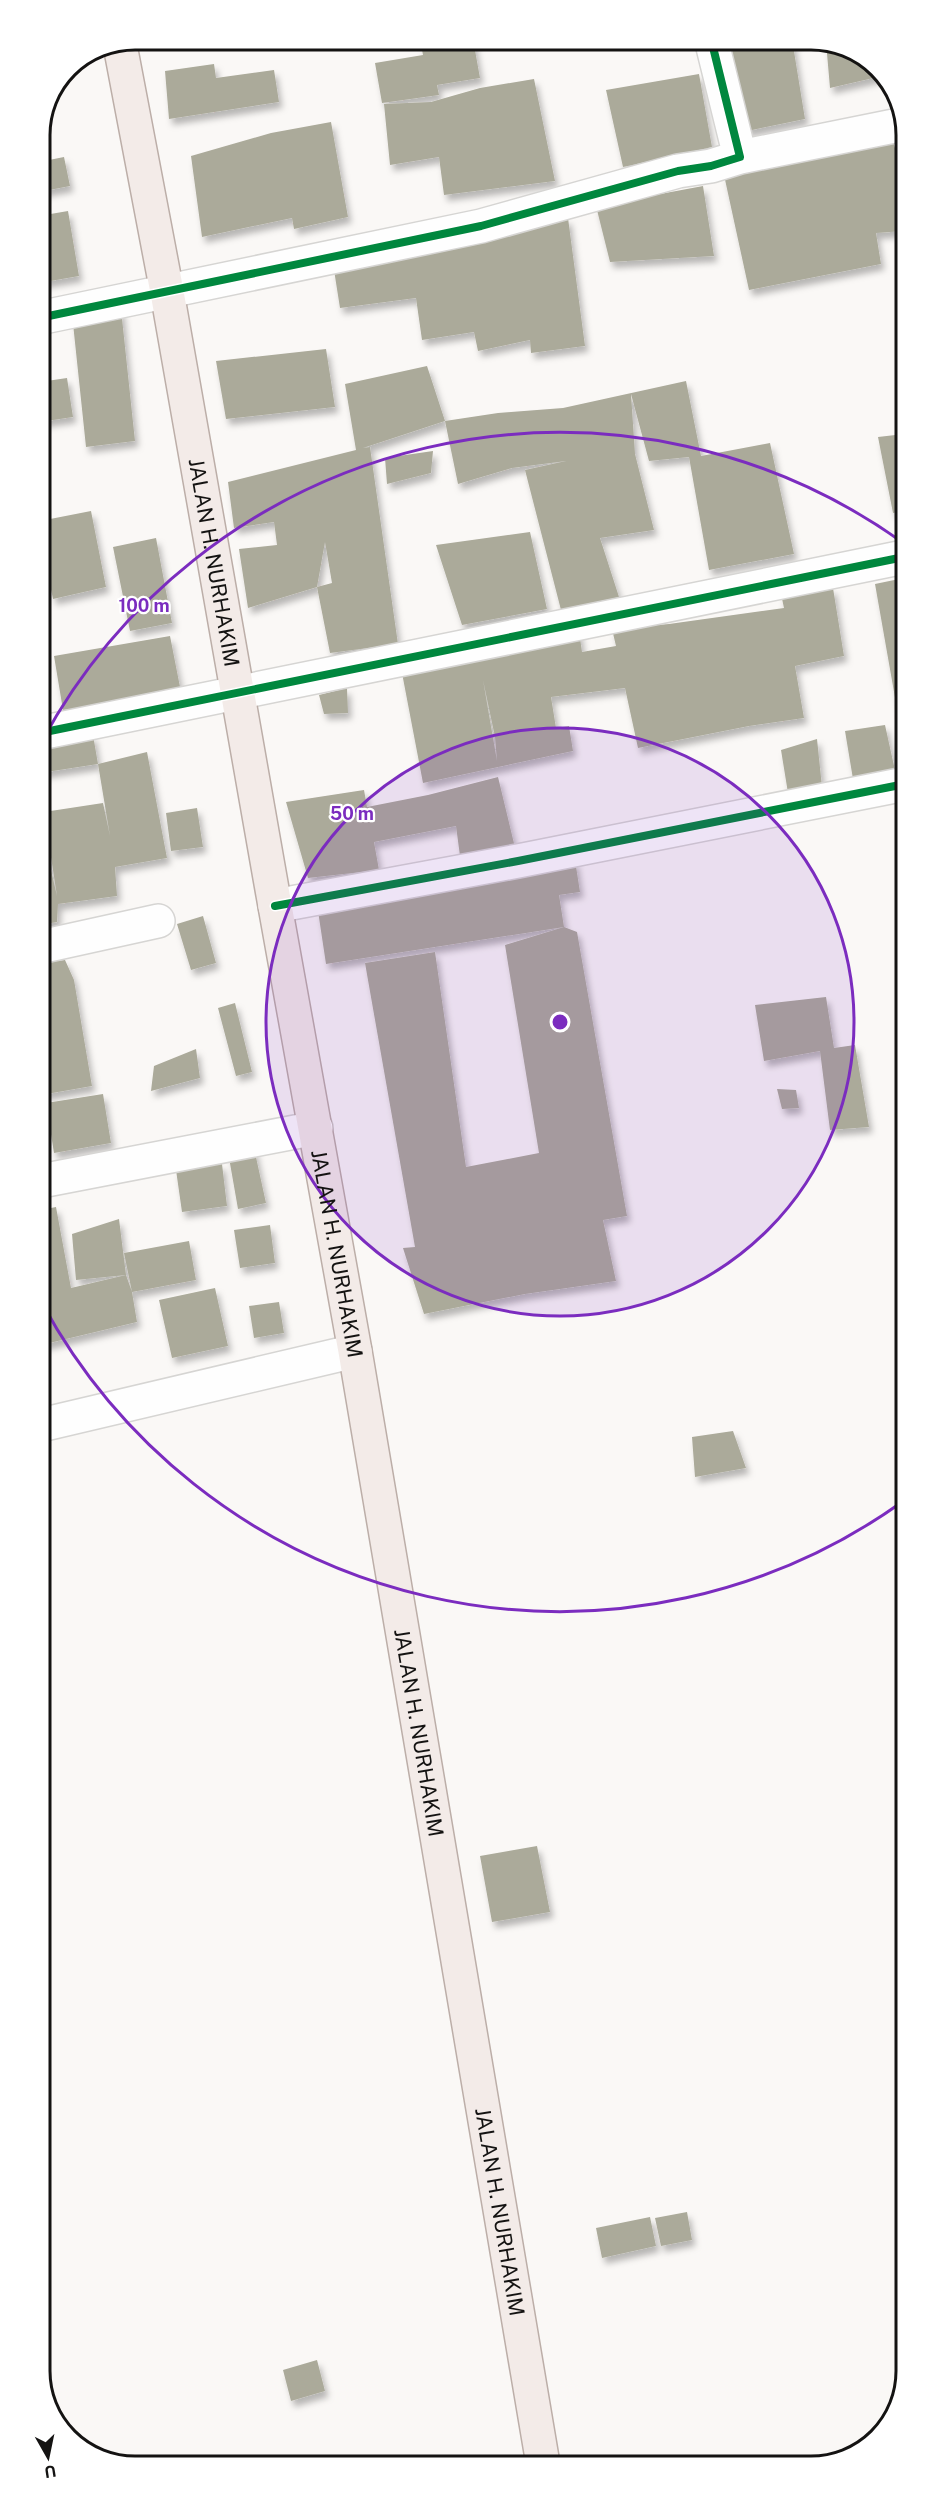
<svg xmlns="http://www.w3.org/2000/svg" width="946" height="2505" font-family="'Public Sans',sans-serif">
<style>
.building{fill:#abaa9a;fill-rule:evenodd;filter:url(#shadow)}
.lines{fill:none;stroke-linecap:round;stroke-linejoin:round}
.minor-casing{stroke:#d6d5d3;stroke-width:36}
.major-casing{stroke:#bcaea8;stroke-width:36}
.minor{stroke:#fefefe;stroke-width:33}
.major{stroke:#f3ebe8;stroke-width:33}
.cycleway-casing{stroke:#fff;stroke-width:11}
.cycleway{stroke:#00873e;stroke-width:8}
.ring{fill:none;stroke:#7b2cbf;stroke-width:3}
.labels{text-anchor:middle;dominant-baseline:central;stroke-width:4.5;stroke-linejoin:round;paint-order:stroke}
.street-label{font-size:21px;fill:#141312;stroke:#fff}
.rim{fill:none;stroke:#141312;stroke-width:3}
.centre{fill:#7b2cbf;stroke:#fff;stroke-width:3}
.ring-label{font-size:18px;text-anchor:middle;font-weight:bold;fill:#7b2cbf;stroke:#fff;stroke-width:4.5;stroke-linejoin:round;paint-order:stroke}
</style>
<defs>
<filter id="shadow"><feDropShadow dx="3.5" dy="6" stdDeviation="3" flood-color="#0004"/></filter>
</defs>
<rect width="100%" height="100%" fill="#faf8f6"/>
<path class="building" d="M420,39H473L480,78L437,85L439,95L382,103L375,63L423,55Z
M772,39H792L805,119L747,131L718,47Z
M826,42L870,59L882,76L830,88Z
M214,64L216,78L274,70L279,102L169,119L165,71Z
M699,74L712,147L623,167L606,90Z
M534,79L555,181L444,195L439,157L390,165L384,104L431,102L480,88Z
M331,122L348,217L294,229L292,218L202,237L191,156L271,133Z
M893,141L904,181V231L876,233L881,264L749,290L724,175Z
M64,157L70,186L39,192V162Z
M703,186L714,256L610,262L596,206Z
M68,211L79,276L39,283V216Z
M568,218L585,346L531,353L530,340L478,351L474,332L422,340L416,298L340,308L334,270Z
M121,309L135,441L86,447L72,314Z
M326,349L335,407L226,419L216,361Z
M427,366L445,421L363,448L370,447L398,644L330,653L317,587L332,583L325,542L317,587L248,608L239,549L277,545L274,522L234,528L228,482L356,450L345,384Z
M67,378L73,417L40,422V382Z
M686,381L701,456L770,443L794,554L709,570L689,457L649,461L631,394L635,454L654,530L600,538L619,597L561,610L525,470L566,461L512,468L458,484L445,421L498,413L563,408Z
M904,434V511L893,513L878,437Z
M433,451L431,473L387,484L385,458Z
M91,511L106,587L53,599L40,537V521Z
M530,532L547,609L462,625L436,545Z
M156,538L172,623L130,631L113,547Z
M904,578L905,708L897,709L875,584Z
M833,588L844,656L795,666L804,718L749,726L638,748L625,688L551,697L556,728L569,726L573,751L423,783L402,673L579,631L582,652L616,646L612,629L669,624L784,608L781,594ZM483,680L495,737L497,761Z
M170,636L181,692L131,702L63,710L54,656Z
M347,688L348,713L324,714L319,695Z
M885,725L898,784L853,779L845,731Z
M93,735L98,764L147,752L167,858L115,867L117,896L58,904L57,922L40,925V837L43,836L57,896L44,812L103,803L110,836L98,764L40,773V743Z
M817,739L822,787L788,793L781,750Z
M498,777L518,860L462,871L456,826L374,842L379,870L308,878L286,802L364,790L367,807L428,795Z
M197,808L203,847L171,851L166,813Z
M575,860L580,892L559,895L564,927L326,964L318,911Z
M203,916L216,963L191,970L177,924Z
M564,927L577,932L627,1216L603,1220L616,1281L525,1294L424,1314L403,1248L415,1247L365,963L435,952L466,1167L539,1153L505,945Z
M65,960L74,980L92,1086L41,1095L40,963Z
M826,997L834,1048L855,1045L869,1127L830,1130L820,1051L764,1061L755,1005Z
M235,1003L252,1072L236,1076L218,1008Z
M196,1049L200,1078L151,1091L154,1066Z
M777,1089L796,1090L799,1108L782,1109Z
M103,1094L111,1143L54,1153L46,1103Z
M254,1148L266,1203L238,1209L228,1152Z
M222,1164L227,1206L182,1212L176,1170Z
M56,1207L71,1288L126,1275L132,1292L124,1253L189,1241L196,1280L132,1292L137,1322L41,1345V1210Z
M119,1219L126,1275L76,1280L72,1234Z
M270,1225L275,1263L240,1268L234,1230Z
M215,1288L228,1346L172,1358L159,1300Z
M279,1302L284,1333L254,1338L249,1306Z
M733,1431L746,1468L695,1477L692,1437Z
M537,1846L550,1912L492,1922L480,1856Z
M687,2212L692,2240L661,2246L655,2218Z
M650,2217L656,2246L602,2258L596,2228Z
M317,2360L325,2391L291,2401L283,2370Z"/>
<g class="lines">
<defs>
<path id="minor" d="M740,157L904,124
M39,318L481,226L678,171L711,166L740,157L711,39
M40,733L904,557
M275,906L518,861L905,784
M40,947L158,921
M41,1181L316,1128
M41,1425L355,1351"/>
<g id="major">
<path id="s1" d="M120,45L167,292L275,906L355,1351L543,2464"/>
</g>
</defs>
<use href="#minor" class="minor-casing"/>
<use href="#major" class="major-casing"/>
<use href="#minor" class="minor"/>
<use href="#major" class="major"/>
<defs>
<path id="cycleway" d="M39,318L481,226L678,171L711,166L740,157L711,39
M40,733L904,557
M275,906L518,861L905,784"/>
</defs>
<use href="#cycleway" class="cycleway-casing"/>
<use href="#cycleway" class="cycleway"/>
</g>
<circle cx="560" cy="1022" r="294" fill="#7b2cbf" fill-opacity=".12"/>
<g class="ring">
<circle cx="560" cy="1022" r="294"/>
<path d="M902 1502A589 589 0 0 1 42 1303M42 741A589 589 0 0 1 902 542"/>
</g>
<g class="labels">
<g class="street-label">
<text stroke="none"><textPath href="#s1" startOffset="526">JALAN H. NURHAKIM</textPath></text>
<text stroke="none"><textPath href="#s1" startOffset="1228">JALAN H. NURHAKIM</textPath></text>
<text stroke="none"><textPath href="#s1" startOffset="1714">JALAN H. NURHAKIM</textPath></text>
<text stroke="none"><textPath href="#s1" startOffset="2200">JALAN H. NURHAKIM</textPath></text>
</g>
</g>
<path d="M0 0H946V2505H0ZM135 50H811A85 85 0 0 1 896 135V2371A85 85 0 0 1 811 2456H135A85 85 0 0 1 50 2371V135A85 85 0 0 1 135 50Z" fill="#fff" fill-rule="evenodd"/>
<path class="rim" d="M135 50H811A85 85 0 0 1 896 135V2371A85 85 0 0 1 811 2456H135A85 85 0 0 1 50 2371V135A85 85 0 0 1 135 50Z"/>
<circle cx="560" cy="1022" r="9" class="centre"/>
<g class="ring-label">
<text x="144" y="612">100 m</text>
<text x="352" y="820">50 m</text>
</g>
<g transform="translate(48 2457) rotate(171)" stroke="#ffffff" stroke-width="4.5" paint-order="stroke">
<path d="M0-4.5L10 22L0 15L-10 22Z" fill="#141312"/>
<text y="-9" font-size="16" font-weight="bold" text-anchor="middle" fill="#141312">U</text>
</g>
</svg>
